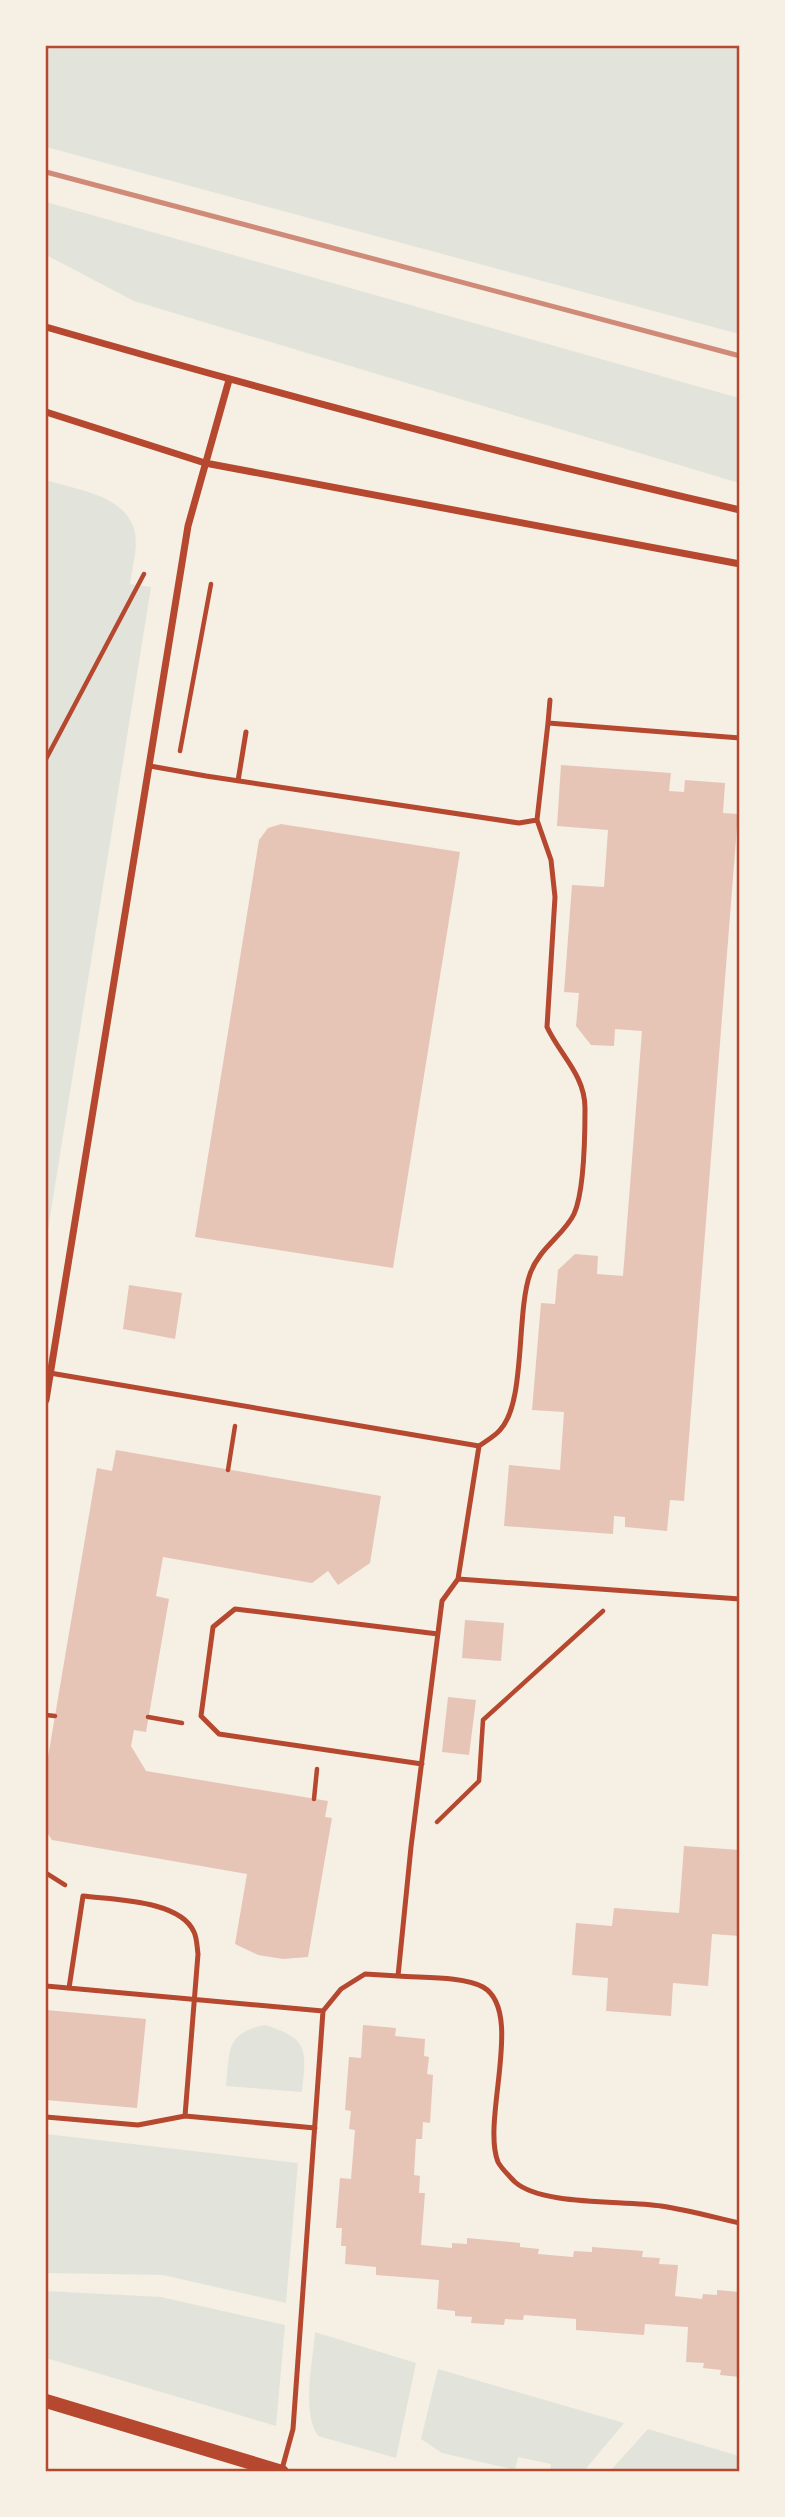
<svg xmlns="http://www.w3.org/2000/svg" width="785" height="2517" font-family="Rubik,sans-serif">
<style>
.green{fill:#e2e4dc}
.building{fill:#e6c5b7}
.lines{fill:none;stroke-linecap:round;stroke-linejoin:round}
.path{stroke:#b5482f;stroke-width:4.5}
.service{stroke:#b5482f;stroke-width:5}
.minor{stroke:#b5482f;stroke-width:7}
.secondary{stroke:#b5482f;stroke-width:14}
.rail{stroke:#cf8b77;stroke-width:5}
.neatline{fill:none;stroke:#b5482f;stroke-width:2.5}
</style>
<rect width="100%" height="100%" fill="#f6efe4"/>
<path class="green" d="M46,46H739V334L46,147Z
M46,202L739,398V483L134,301L46,255Z
M46,480C76,490 123,494 134,529C139,545 132,568 130,584L151,587L46,1242Z
M265,2025C310,2039 306,2050 302,2092L226,2086C230,2051 225,2033 265,2025Z
M46,2134L298,2163L286,2303L163,2275L46,2273Z
M46,2291L161,2297L285,2325L276,2426L46,2358Z
M315,2332L416,2363L396,2458L318,2436C301,2410 313,2363 315,2332Z
M438,2369L624,2423L584,2471H550L551,2464L518,2457L515,2470L442,2453L421,2439Z
M648,2429L739,2456V2471H610Z"/>
<path class="building" d="M561,765L671,773L669,791L684,792L685,780L725,783L723,813L738,814L684,1501L670,1500L667,1531L625,1527V1517L614,1516L613,1534L504,1526L509,1465L560,1470L564,1412L532,1410L541,1303L555,1304L558,1270L575,1254L598,1256L597,1274L623,1276L642,1031L615,1029L614,1046L591,1045L576,1026L579,993L564,992L572,885L604,887L608,830L557,826Z
M281,824L460,852L393,1268L195,1237L259,840L268,828Z
M129,1285L182,1293L175,1339L123,1329Z
M116,1450L381,1496L370,1563L338,1585L328,1571L312,1583L163,1557L156,1596L169,1599L146,1732L134,1730L131,1746L146,1771L328,1801L325,1817L332,1818L308,1957L283,1959L258,1955L235,1944L247,1874L52,1840L46,1831V1769L97,1468L112,1471Z
M465,1620L504,1623L501,1661L462,1658Z
M448,1697L476,1700L469,1755L442,1752Z
M684,1846L740,1850V1936L712,1934L708,1986L673,1983L671,2016L606,2011L608,1978L572,1975L576,1923L612,1926L614,1908L679,1913Z
M46,2010L146,2019L137,2108L46,2100Z
M363,2025L396,2028L395,2036L425,2039L424,2056L429,2057L427,2074L433,2075L430,2123L423,2122L422,2139H416L414,2175L420,2176L419,2193H425L421,2245L452,2248V2243L467,2244V2238L520,2243V2247L539,2249L538,2254L573,2257L574,2251L592,2252V2247L643,2251L642,2257L660,2258L659,2264L678,2265L675,2296L702,2299L703,2294L717,2295V2290L740,2292V2377L720,2375L721,2370L703,2368L704,2363L686,2362L688,2327L645,2324L644,2335L576,2330V2319L524,2315L523,2320L505,2319L504,2325L471,2323L472,2317L455,2316V2311L437,2309L439,2280L376,2275V2267L345,2264L346,2246H341L342,2228H336L340,2178L351,2179L355,2130L349,2129L351,2111L345,2110L349,2057L361,2058Z"/>
<g class="lines">
<path class="path" d="M180,751L211,584
M46,759L144,574
M228,1470L235,1426
M46,1715L55,1716
M148,1717L182,1723
M314,1799L317,1769
M437,1822L479,1781L483,1720L603,1611
M46,1873L65,1885"/>
<path class="service" d="M548,723L550,700
M150,766L206,776L519,823L537,820
M238,781L246,732
M50,1373L479,1446L458,1579L740,1599
M479,1446C486,1441 495,1436 500,1430C526,1403 516,1313 530,1274C539,1248 564,1235 574,1214C584,1192 585,1134 585,1108C585,1075 560,1055 547,1027L555,897L551,860L537,820L548,723L740,738
M422,1764L219,1734L201,1716L213,1627L235,1609L438,1634
M398,1976C422,1978 463,1976 483,1987C525,2011 481,2120 498,2162C501,2168 510,2177 515,2182C542,2206 624,2200 661,2206C687,2210 713,2217 740,2223
M46,1986L323,2011
M69,1988L83,1896C114,1900 180,1900 194,1932C197,1938 197,1947 198,1954L185,2116
M46,2117L138,2125L185,2116L315,2128
M282,2469L293,2429L323,2011L341,1989L365,1974L398,1976L411,1847L442,1601L458,1579"/>
<path class="minor" d="M46,327C275,393 507,456 740,510
M46,412L205,463L740,564
M46,1400L188,526L229,380"/>
<path class="secondary" d="M46,2401L282,2472"/>
<path class="rail" d="M46,172L740,356"/>
</g>
<rect width="785" height="2517" fill="none" stroke="#f6efe4" stroke-width="94"/>
<rect x="47" y="47" width="691" height="2423" class="neatline"/>
</svg>
